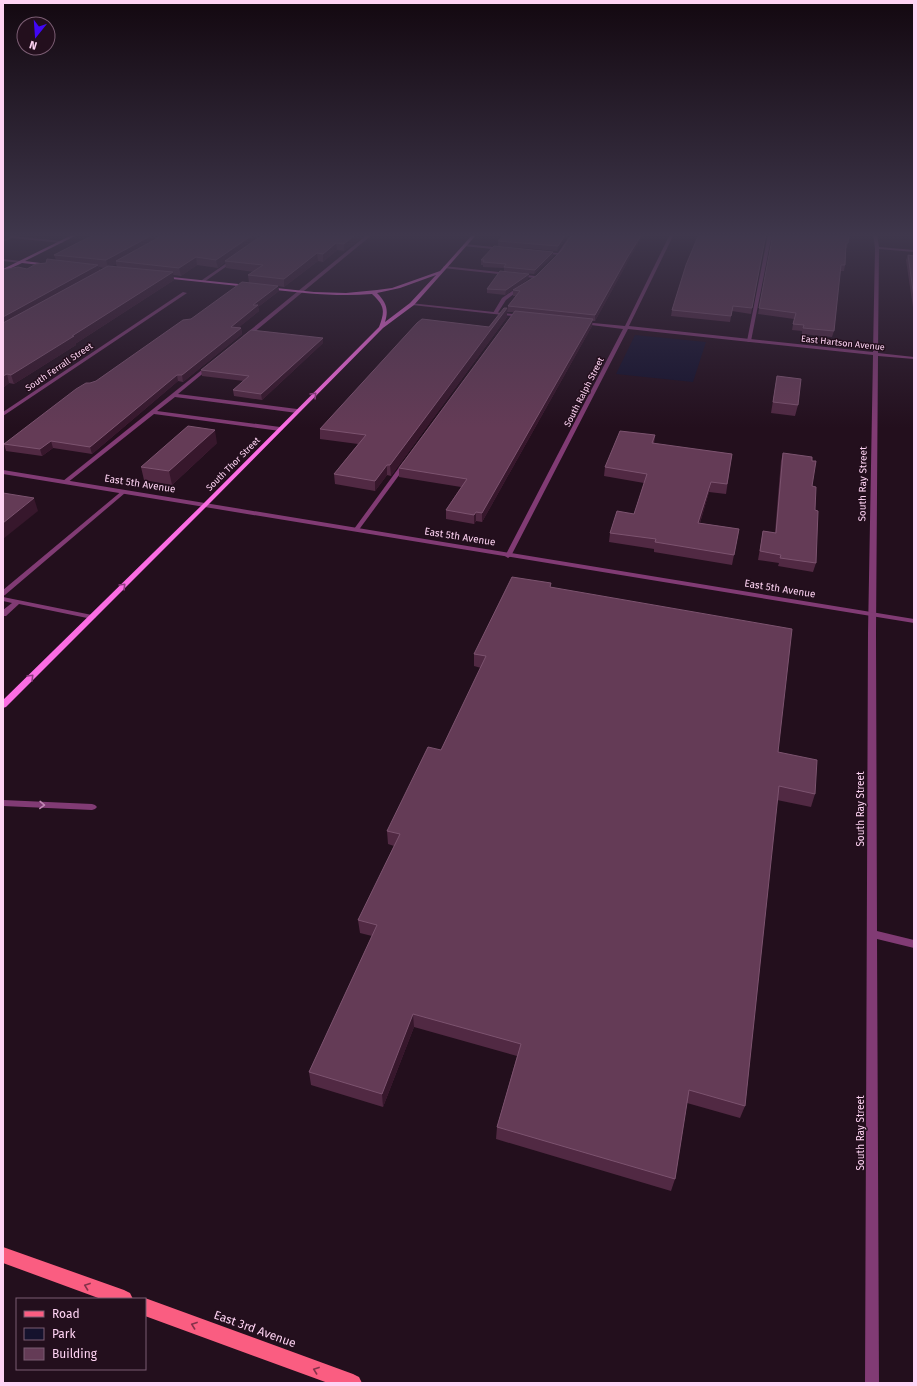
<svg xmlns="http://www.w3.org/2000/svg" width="917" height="1386" font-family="'Fira Sans',sans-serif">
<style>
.green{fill:#15122d}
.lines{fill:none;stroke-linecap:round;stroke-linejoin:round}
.service{fill:#813b74;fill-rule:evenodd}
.minor{fill:#813b74;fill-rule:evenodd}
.tertiary{fill:#813b74;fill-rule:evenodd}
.secondary{fill:#fb6de3;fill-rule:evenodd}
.primary{fill:#fa5d81;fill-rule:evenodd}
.wall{fill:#512943;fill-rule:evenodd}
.shaded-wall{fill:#37172c}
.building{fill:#643b56;stroke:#7c536f}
.oneway{stroke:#8f3e80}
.oneway2{stroke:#c087b4}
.oneway3{stroke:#84324a}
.labels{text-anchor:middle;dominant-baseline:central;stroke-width:3;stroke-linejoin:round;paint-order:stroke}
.far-street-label{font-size:9px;fill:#fed3f3;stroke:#230f1d}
.street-label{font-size:10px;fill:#fed3f3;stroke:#230f1d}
.near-street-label{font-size:12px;fill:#fed3f3;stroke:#230f1d}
</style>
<rect width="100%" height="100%" fill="#230f1d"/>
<path class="green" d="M635,335L706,342L693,382L616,374Z"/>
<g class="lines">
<path class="service" d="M368,234H373L247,338H243V336Z
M571,234H575L560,255L540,253L542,252L558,253Z
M768,234H772L751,341L749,342L747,341Z
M12,236L62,241L64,242L62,243L12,238L3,242V240Z
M464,244L503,248L505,249L503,250L463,246Z
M444,266L535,276L537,277L535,278L443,268Z
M521,285L524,286L506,300L497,314H493V313L502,298Z
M208,365L212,366L178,394L297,409L300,411L297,413L175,397L157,411L280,427L283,429L280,431L154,414L67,483H63V481Z
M405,461L408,463L358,531H354V529L403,462Z
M123,490L126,492L125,493L5,595L3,596V590Z
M3,597L92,615L96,617L92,619L19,604L6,616H3V610L12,603L3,601Z
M3,800L92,804L95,805L97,807L95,809L92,810L3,806Z"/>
<path class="minor" d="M670,234H674L629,326L873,352L875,248L873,234H877L879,247L914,250V252L879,249L878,353L914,357V359L878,356L876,633L877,931L914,940V948L877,939L879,1383H865L868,633L873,355L628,329L511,556L508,558L505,556L623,329L583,324L581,323L583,322L625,326Z
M234,258L237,259L204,282H202V280Z
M183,292L187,293L3,416V412Z
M410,303L521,315L523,316L521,317L412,305L410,304Z"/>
<path class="tertiary" d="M3,259L21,261L23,262L21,263L3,261Z
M3,470L914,619V623L3,474Z"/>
<path class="secondary" d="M74,234H79L25,261L48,264L49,266L22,263L3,272V269Z
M473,234H477L414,305L383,328L207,506L6,707L3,708V700L203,504L379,327C385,311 385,306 372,294C337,297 303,293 268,289H267V287L314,292L346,293L377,290L392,288L440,271ZM436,275L410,303L385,322C389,309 386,302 377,293L400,288Z
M162,276L248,285L250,286L248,287L163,278Z"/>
<path class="primary" d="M3,1247L124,1290L130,1293L133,1299H101L3,1263Z
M145,1298L353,1374L359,1377L362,1383H328L145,1316V1299H144Z"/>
</g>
<path class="wall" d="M87,234H367L344,251L337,250L323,262L318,261L284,287L278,286L279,291L258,307L259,311L239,327L241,328L242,334L183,382L178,381L92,454L53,448L42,456L6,451L4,444L90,383L96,381L191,319L249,283L248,275L254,272L226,268L225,262L218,268L197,265L181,276L173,275L174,280L75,344L76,345L14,384L9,383L3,388V270L27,269L56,260L54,255L94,235ZM116,264L117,267L112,266ZM99,267L104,268L100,270Z
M569,234L557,251L498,246V241Z
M766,234L751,314L732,311L730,322L671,316L672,310Z
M773,234L848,243L847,248H846L845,265L844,271H840L834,331L832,337L802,334V331L792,330L794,319L758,314Z
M561,251L627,263L595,321H592V326L482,522L476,521L474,524L446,519V510L461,487L399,477V468L514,312H507L508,306L516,296H513V290L536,276Z
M908,255L914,256V314L906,260Z
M553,256L534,274L504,271V268L483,267V265H481V260Z
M529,274L528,279L505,295L487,293V289Z
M507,308V317L391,476L387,475L375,491L335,484L334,474L358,444L320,439V429L489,327Z
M323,343L262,400L234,396L233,390L244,381L202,376L201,370Z
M777,376L798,405L795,416L771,413Z
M655,435L654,444L732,454L726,494L709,492L700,523L739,529L732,565L654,552V549L609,542L610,533L634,514L644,483L604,476L605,467Z
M217,443L172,485L144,480L141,467Z
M783,453L812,486L815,510L816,563L813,572L778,566L779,563L758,560L763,531L775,533L781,461Z
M551,587L778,752L815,794L811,807L777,800L745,1106L740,1118L687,1103L675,1179L671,1191L496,1139L497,1127L517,1056L414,1027L383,1107L311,1085L309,1072L372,936L360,933L358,920L394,846L388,844L387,831L441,750L481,668L474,666V654Z"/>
<path class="shaded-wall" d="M154,234H169L116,261V264L108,268L106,260Z
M254,234H266L225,261V262L218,268L216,260Z
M356,234H367L344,251V244Z
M566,234H569L557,251L558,246Z
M642,234H644L627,263L595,321V315L627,258Z
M336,243L337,250L323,262V254Z
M553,252V256L534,274L535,270Z
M317,253L318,261L284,287V279Z
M196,257L197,265L181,276L179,268Z
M98,265L100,273L3,327V317Z
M173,272L174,280L75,344L76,345L14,384L11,375Z
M529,274L528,279L505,295L506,290Z
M278,286L279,291L258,307L259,311L232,333L231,327L253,305Z
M507,308V317L391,476L390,465Z
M593,319L592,326L482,522V513Z
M241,328L242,334L183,382L182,375Z
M323,338V343L262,400L261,394Z
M7,374L9,383L3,388V376Z
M177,375L178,381L92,454L90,447Z
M215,430L217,443L172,485L169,471Z
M51,441L53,448L42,456L40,449Z
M387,465V475L375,491V481Z
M711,482L709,492L697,533L698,523Z
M34,498L38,511L3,539V523Z
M476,512V521L474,524V515Z
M413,1014L414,1027L383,1107L382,1094Z"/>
<path class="building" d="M95,234H154L106,260L54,255Z
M165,234H254L216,260L196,257L179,268L116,261Z
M264,234H356L344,244L336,243L323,254L317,253L284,279L248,275L263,265L225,261Z
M504,234H566L558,246L498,241Z
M573,234H642L627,258L595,315L508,306L520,291L513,290L536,276L561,251Z
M699,234H766L752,308L733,306L731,316L672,310L686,265Z
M773,234H849L848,243H846L845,265H841L834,331L803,328L804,325L793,324L796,313L759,308Z
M494,246L553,252L535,270L504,267L506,264L483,262L484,260H481Z
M908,255L914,256V298Z
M47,259L98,265L3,317V270L18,267L27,269L36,264L46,263Z
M108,266L173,272L72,336H74L11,375L7,374L3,376V323Z
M500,271L529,274L506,290L487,289Z
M242,282L278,286L253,305H258L231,327L241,328L182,375H177L90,447L51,441L40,449L4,444L76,389L86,383H90L96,381L183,320L191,319Z
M504,308H507L390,465H387L375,481L334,474L366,435L320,429L417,323L422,319L489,327Z
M515,311L593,319L482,513L476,512L474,515L446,510L467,479L399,468Z
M251,330L323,338L261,394L233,390L249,376L201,370Z
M777,376L801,379L798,405L773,402Z
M188,426L215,430L169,471L141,467Z
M620,431L655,435L652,443L732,454L727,484L711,482L698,523L739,529L734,555L655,542L656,539L610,533L617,511L634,514L647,474L605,467Z
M783,453L812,457V461H816L812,486L816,487L815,510L818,511L816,563L780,558L781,555L760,551L763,531L776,533Z
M3,493L34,498L3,523Z
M512,577L551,583L550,587L792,629L778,752L817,760L815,794L779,786L745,1106L689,1090L675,1179L497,1127L521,1044L413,1014L382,1094L309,1072L377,925L358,920L400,834L387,831L428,747L441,750L486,656L474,654Z"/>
<defs><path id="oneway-chevron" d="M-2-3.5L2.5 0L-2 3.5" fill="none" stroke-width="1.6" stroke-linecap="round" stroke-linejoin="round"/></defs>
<g class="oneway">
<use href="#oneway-chevron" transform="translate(314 395) rotate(-45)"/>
<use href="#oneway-chevron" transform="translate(123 586) rotate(-45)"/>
<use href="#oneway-chevron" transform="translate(31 677) rotate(-45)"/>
</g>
<use class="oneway2" href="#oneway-chevron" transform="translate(42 805) rotate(2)"/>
<g class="oneway3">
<use href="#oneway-chevron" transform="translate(87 1286) rotate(-160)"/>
<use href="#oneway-chevron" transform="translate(194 1325) rotate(-160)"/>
<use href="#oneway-chevron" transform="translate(316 1370) rotate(-160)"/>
</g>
<linearGradient id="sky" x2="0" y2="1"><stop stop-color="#130810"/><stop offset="0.55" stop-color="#3f374c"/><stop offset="1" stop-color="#3f374c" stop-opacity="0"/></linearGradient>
<rect width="917" height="428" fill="url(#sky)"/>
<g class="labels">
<g class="far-street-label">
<text transform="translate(843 343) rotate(6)">East Hartson Avenue</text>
<text transform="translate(59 367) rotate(-34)">South Ferrall Street</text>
<text transform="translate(584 392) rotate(-63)">South Ralph Street</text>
<text transform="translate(233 464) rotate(-45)">South Thor Street</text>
</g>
<g class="street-label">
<text transform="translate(140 484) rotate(9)">East 5th Avenue</text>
<text transform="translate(863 484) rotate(-89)">South Ray Street</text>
<text transform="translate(460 537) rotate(9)">East 5th Avenue</text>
<text transform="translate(780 589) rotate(9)">East 5th Avenue</text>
<text transform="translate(861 809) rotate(-90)">South Ray Street</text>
<text transform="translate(861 1133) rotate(-90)">South Ray Street</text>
</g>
<g class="near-street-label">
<text transform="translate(255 1329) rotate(20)">East 3rd Avenue</text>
</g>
</g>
<rect width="917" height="1386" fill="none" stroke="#fed3f3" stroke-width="8"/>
<rect x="16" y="1298" width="130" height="72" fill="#230f1d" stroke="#7b5d73"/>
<rect x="24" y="1311" width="20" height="6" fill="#fa5d81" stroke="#7b5d73"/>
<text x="52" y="1318" font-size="12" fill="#fed3f3">Road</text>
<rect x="24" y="1328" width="20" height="12" fill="#15122d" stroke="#7b5d73"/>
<text x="52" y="1338" font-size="12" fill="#fed3f3">Park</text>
<rect x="24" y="1348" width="20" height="12" fill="#643b56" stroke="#7b5d73"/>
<text x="52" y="1358" font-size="12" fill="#fed3f3">Building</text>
<g transform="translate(36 36) rotate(197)"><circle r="19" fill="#230f1d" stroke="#7b5d73"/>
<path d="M0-3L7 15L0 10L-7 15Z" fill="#4107f5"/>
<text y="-6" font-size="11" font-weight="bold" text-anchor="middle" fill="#fed3f3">N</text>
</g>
</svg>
